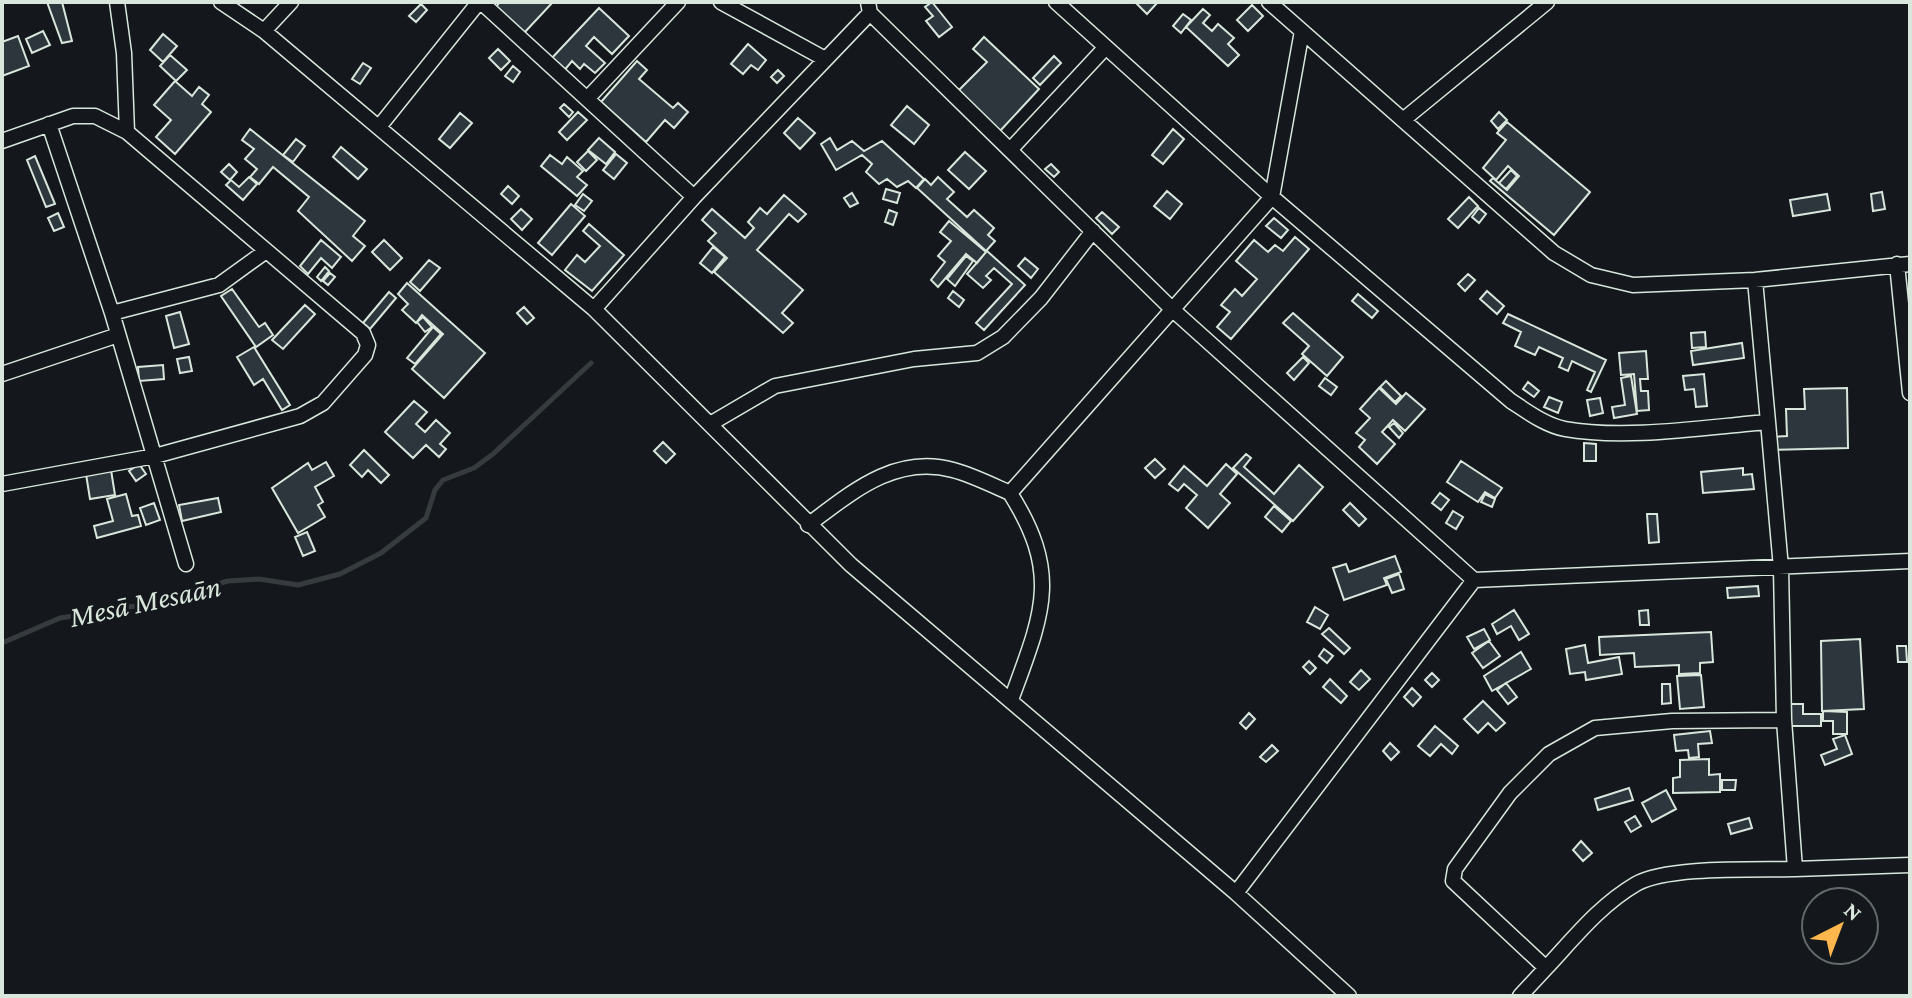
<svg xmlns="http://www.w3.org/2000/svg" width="1912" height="998" font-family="'Crimson Pro',serif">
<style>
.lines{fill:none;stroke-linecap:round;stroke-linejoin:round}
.stream{stroke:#363b3e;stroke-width:5}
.building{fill:#2c363c;stroke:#d8e6dc;stroke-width:2}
.street-casing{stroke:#d8e6dc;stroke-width:17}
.street{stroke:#14181c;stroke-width:14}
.labels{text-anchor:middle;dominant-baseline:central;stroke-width:6;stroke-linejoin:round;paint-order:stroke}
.water-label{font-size:30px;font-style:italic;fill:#d8e6dc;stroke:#14181c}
</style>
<rect width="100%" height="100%" fill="#14181c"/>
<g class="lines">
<path class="stream" d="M2,643L60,618L142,605L228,581L259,579L298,585L340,574L381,553L426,518L435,490L443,480L474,468L493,454L591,363"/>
</g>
<path class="building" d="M47,2H62L72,41L62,43Z
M500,2H553L524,33L496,7Z
M932,2L952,27L939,37L926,21L933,16L925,7Z
M1135,2H1158L1147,14Z
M421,4L427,10L416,22L409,16Z
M1252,5L1263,16L1248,31L1237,20Z
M599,8L629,36L612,54L594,37L586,46L605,63L595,73L584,64L580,69L572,61L563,72L550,60Z
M1203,9L1210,15L1203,23L1212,31L1218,24L1234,38L1228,44L1239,55L1228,66L1186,27Z
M1183,14L1191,20L1181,33L1173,26Z
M43,31L50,45L32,53L26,39Z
M163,34L177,46L163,62L150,50Z
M18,36L29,66L2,76V42Z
M984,37L1039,89L1000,131L958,91L987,62L973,49Z
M748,44L766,60L758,70L751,65L743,74L731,64Z
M498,49L510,61L501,70L489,58Z
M170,55L187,70L176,81L160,66Z
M1054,56L1061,63L1040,85L1033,78Z
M637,61L647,70L639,79L673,108L678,103L688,112L674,128L665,120L646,142L601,102Z
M363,63L371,68L360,84L352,79Z
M513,66L520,72L513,82L505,76Z
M778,70L784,76L777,83L771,77Z
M175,81L192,96L199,87L209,95L202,104L211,112L175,154L156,137L171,120L154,105Z
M564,104L573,112L569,117L560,108Z
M907,106L929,125L914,144L891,125Z
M578,112L587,120L567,140L559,132Z
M1499,112L1507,120L1498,129L1491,121Z
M460,113L472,123L450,148L439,139Z
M798,118L815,133L800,149L784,133Z
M1507,122L1590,192L1554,235L1490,181L1493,178L1507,190L1519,176L1508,166L1496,180L1483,168L1506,140L1497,133Z
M250,129L365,221L353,236L365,246L352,261L298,211L309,197L273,167L259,184L250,177L257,169L245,159L254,149L242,140Z
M1173,129L1184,139L1163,164L1152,155Z
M599,138L615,152L606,164L588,150Z
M830,138L837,150L852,141L864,151L882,141L924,179L916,188L908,181L897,187L887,179L879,184L866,172L872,164L862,155L836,170L821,144Z
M296,139L305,146L293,162L283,155Z
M341,147L367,169L358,179L333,157Z
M588,151L597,160L586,171L577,162Z
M965,152L986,171L969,189L948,170Z
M616,154L627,163L614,179L603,170Z
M550,155L562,164L567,157L583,171L577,177L587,185L577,196L541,166Z
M35,156L55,204L46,207L27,160Z
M229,164L237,172L230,180L221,172Z
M1051,164L1059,172L1054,177L1045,169Z
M1511,170L1517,176L1506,189L1499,183Z
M249,177L257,184L243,200L226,185L231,180L239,187Z
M938,177L954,192L947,199L967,217L974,210L994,228L988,235L995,241L986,251L917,188L925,179L931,185Z
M508,186L519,196L512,204L501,194Z
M886,189L900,193L897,203L883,199Z
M1167,191L1182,204L1170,219L1154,206Z
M1882,192L1885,209L1873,211L1871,194Z
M852,193L858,203L850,207L844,198Z
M583,194L592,201L584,211L575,205Z
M1827,194L1830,210L1793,216L1790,200Z
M784,195L806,214L798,222L789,214L757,250L803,290L782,313L793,323L783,333L714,272L727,258L708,241L716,233L702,220L712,209L745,238L754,228L748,222L760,208L767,214Z
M1469,197L1478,206L1458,228L1448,219Z
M571,204L585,216L552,255L538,243Z
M1479,208L1486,214L1479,223L1472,217Z
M521,209L532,219L522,230L511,219Z
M889,210L897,213L893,225L885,222Z
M1102,212L1119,227L1112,234L1096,218Z
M58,213L64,227L54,231L48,218Z
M1274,218L1288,230L1281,238L1266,226Z
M949,221L986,252L977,263L966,254L938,287L931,280L945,262L938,256L951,241L940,232Z
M589,224L624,255L592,291L565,270L577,255L585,262L600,246L583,231Z
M1295,237L1309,249L1231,339L1217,327L1230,312L1221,305L1235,289L1242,296L1257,279L1236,261L1254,240L1268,252L1275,245L1283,251Z
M321,240L341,257L332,268L321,258L308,274L300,266Z
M384,240L402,258L390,270L372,252Z
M713,247L725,257L712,273L700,263Z
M987,251L1025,285L984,330L976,323L1012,284L994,268L986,276L991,280L983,288L967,274Z
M966,256L973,261L955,286L947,279Z
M1025,258L1038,269L1031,278L1018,266Z
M429,260L440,268L420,291L410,282Z
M325,267L329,271L321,281L317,277Z
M330,273L335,277L328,285L323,281Z
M1468,274L1475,280L1465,291L1458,284Z
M407,283L485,353L444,398L412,369L443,334L422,315L416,323L402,310L408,304L398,294Z
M232,289L259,327L265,323L273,335L256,347L221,296Z
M953,291L964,300L959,307L948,298Z
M1487,291L1504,306L1497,314L1480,299Z
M389,292L396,298L370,329L363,323Z
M1358,294L1378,311L1372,318L1352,301Z
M305,305L315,314L283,349L272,340Z
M524,307L534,318L527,324L517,313Z
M180,312L189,344L174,348L166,316Z
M1293,313L1343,357L1327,376L1302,354L1309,346L1283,323Z
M1508,314L1606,360L1591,392L1587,390L1595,372L1572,361L1568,371L1559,367L1563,358L1539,347L1535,355L1515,346L1521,332L1503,323Z
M423,317L432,327L425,332L417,322Z
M433,327L441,334L415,364L407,358Z
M1705,332L1706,347L1692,348L1691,333Z
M1742,343L1744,358L1693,365L1691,351Z
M254,347L290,405L282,410L263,379L254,385L237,357Z
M1646,351L1648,379H1640L1641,391H1648L1649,410L1637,411L1634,374L1621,375L1619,353Z
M189,357L192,371L180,373L177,359Z
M1303,357L1309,363L1294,380L1287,373Z
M163,365L164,379L139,381L138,367Z
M1704,374L1707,406L1696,407L1694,389L1685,390L1683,376Z
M1631,376L1637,414L1614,418L1612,407L1625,405L1621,378Z
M1325,378L1337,387L1331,395L1319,386Z
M1386,381L1401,396L1395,402L1380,387Z
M1528,382L1539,391L1534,397L1523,389Z
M1379,388L1396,404L1406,393L1425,409L1405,431L1393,420L1382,432L1395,444L1377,464L1359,447L1365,440L1356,433L1370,418L1360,409Z
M1847,388L1848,448L1773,450L1772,437L1787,436L1786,409H1805L1804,389Z
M1549,397L1562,402L1558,413L1544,407Z
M1600,398L1603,413L1590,416L1587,400Z
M414,401L427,412L416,424L425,432L436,420L450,433L440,444L446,449L439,457L426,445L413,458L385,432Z
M1394,423L1403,433L1399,438L1389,427Z
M663,442L675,454L666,463L654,451Z
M1584,443L1596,444V461H1584Z
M364,450L389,475L381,483L368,470L362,477L350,465Z
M1246,454L1251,458L1244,467L1274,494L1299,465L1323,487L1293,521L1233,468Z
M1155,459L1165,469L1155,478L1145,468Z
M1461,461L1502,488L1495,498L1485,492L1478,502L1447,482Z
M326,462L334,476L315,487L323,502L318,505L325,517L298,533L272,488L308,463L312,470Z
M139,464L146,474L136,481L129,471Z
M1226,464L1237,474L1220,494L1230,503L1208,528L1186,508L1197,495L1184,484L1178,491L1169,484L1184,466L1207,486Z
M1743,468V475L1752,474L1754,489L1703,493L1701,472Z
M111,470L115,495L90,499L86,474Z
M1440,493L1449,500L1441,510L1432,503Z
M126,494L132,516L138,515L141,526L97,538L94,526L113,521L107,499Z
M1485,494L1495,499L1492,507L1481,502Z
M218,498L221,512L182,521L179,505Z
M154,503L160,520L146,525L140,508Z
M1350,503L1366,519L1359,526L1343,510Z
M1274,506L1291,521L1282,532L1265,517Z
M1453,511L1463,517L1456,529L1446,523Z
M1647,514H1657L1659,542L1649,543Z
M307,532L315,551L303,556L295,537Z
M1395,556L1401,572L1384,578L1387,585L1344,600L1333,568L1346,564L1349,572Z
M1399,574L1404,589L1392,593L1386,579Z
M1758,586L1759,596L1728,598L1727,588Z
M1315,607L1328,615L1320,629L1307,622Z
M1514,610L1529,634L1519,640L1511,626L1497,634L1492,624Z
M1648,610L1649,625H1640L1639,611Z
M1329,628L1350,648L1344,654L1322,634Z
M1484,629L1490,640L1474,649L1467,637Z
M1711,632L1713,662L1700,663V673L1679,674V665L1635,667L1634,653L1600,655L1599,637Z
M1860,639L1864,709L1822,711L1821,641Z
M1489,641L1500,656L1483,668L1472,653Z
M1585,645L1588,663L1619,657L1622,674L1586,680L1585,672L1570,674L1566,649Z
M1897,646H1906L1907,662H1898Z
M1324,649L1333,656L1327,663L1319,656Z
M1521,652L1531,669L1492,691L1484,676Z
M1309,661L1316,668L1310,674L1303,667Z
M1361,670L1370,679L1359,690L1350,682Z
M1432,673L1439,680L1432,687L1425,680Z
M1701,675L1704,707L1680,709L1677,676Z
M1330,679L1347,696L1341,703L1323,687Z
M1506,683L1517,697L1508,704L1497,690Z
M1662,684H1670L1671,703L1662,704Z
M1412,688L1421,697L1413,706L1404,697Z
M1483,701L1505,723L1496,731L1488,723L1478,733L1464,719Z
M1789,704H1803V714H1821V726H1788Z
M1823,711L1847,712V734H1833V721H1823Z
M1249,713L1255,719L1246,729L1240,723Z
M1435,726L1458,746L1452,754L1441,744L1430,756L1418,746Z
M1710,731L1712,743L1698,744L1699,757L1689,758L1688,750L1676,751L1674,735Z
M1845,735L1852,754L1825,765L1821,755L1837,749L1833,739Z
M1390,743L1399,752L1391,760L1383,751Z
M1272,745L1278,751L1266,762L1260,757Z
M1709,759V775L1720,774V792L1673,793V778L1680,777V760Z
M1722,780H1736L1735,790H1722Z
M1629,788L1633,800L1598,810L1595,799Z
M1666,790L1676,809L1652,822L1642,803Z
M1635,816L1641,826L1631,832L1625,822Z
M1749,818L1752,828L1731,834L1728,824Z
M1581,841L1592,853L1583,861L1573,850Z"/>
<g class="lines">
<defs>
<path id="street" d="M117,2L124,53L127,132
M221,2L264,31L594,309L851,565L1236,893L1349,996
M481,2L694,197
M721,2L825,59
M1056,2L1272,197L1511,401C1528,412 1545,425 1565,429C1626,440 1706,427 1768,422L1781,568L1784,720L1795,869L1910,865
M1269,2L1554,253L1591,275L1633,285L1755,280L1910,264
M870,13L1173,310L1474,580L1910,561
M264,31L291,2
M587,99L678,2
M1403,120L1547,2
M49,124L112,313L186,564
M379,127L479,2
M2,141L73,116H95L127,132L363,333L368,345L365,355L323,403L300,416L155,456L2,484
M1010,150L1105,48
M1897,264L1910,393
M1755,280L1768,422
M594,309L694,197L870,13L868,2
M112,313L219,285L266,251
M2,374L118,335
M710,424L775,386L914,359L977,353L1003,337L1041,298L1093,231
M808,525C851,493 895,454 953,470C972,475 992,485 1010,493
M1011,700C1042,615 1062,575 1010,493L1272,197L1302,31
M1784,720L1672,721L1595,728L1549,754L1510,793L1455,869L1453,881L1546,968C1574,938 1600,905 1636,884C1667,866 1757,870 1795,869
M1236,893L1474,580
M1520,996L1546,968"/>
</defs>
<use href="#street" class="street-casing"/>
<use href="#street" class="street"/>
</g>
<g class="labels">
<g class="water-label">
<text transform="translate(145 601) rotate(-12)">Mesā Mesaān</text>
</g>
</g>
<rect width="1912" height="998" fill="none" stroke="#d8e6dc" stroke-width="8"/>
<g transform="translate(1840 926) rotate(42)"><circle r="38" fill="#14181c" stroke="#626a69" stroke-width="2"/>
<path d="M0-6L14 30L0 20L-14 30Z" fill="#ffb74d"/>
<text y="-12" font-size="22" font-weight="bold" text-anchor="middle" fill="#d8e6dc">N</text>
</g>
</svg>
